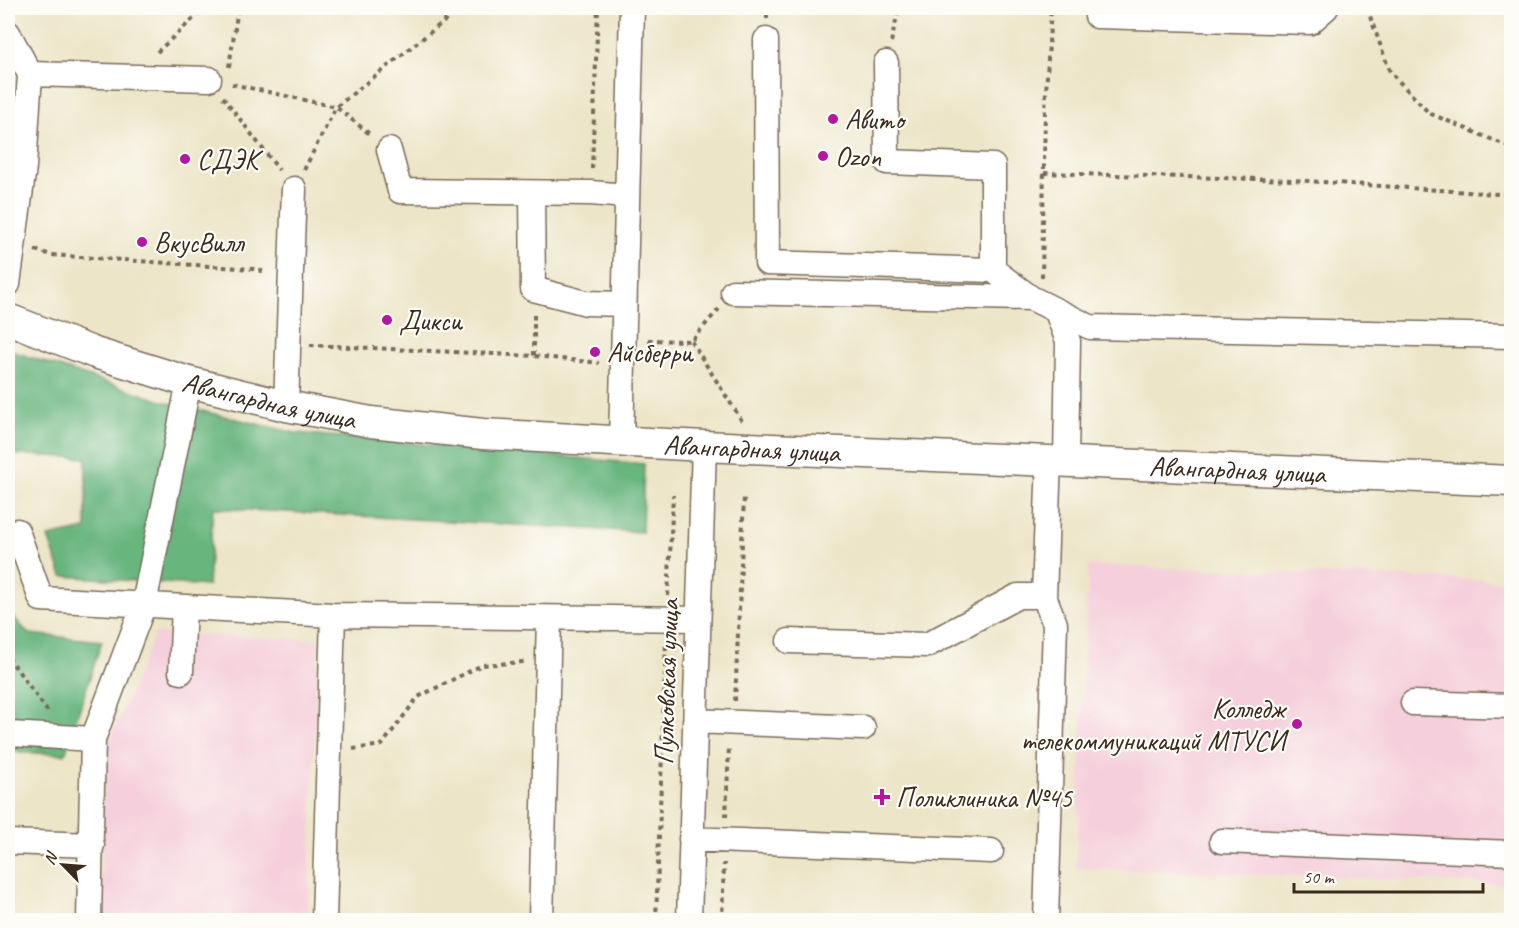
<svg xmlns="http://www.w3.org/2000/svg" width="1519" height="928" font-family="Caveat,sans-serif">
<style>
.built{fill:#f5cfdb}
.forest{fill:#68b57e;stroke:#52704e;stroke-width:1.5}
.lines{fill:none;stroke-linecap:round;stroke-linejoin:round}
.minor-casing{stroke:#796b5a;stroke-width:27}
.major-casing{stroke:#796b5a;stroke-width:33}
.path{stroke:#796b5a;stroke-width:4;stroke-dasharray:4.5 4.5;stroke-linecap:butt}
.minor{stroke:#fff;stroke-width:24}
.major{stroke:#fff;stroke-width:30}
.poi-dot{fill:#b5179e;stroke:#fdfcf7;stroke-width:2}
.labels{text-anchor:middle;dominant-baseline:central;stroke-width:4.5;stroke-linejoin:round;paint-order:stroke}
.poi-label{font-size:28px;fill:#3b2a1e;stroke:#fdfcf7;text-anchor:start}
.street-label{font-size:28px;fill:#3b2a1e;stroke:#fdfcf7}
</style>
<rect width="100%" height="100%" fill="#fdfcf7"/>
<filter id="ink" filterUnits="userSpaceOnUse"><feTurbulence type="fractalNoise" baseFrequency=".0167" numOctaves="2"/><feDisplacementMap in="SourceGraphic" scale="12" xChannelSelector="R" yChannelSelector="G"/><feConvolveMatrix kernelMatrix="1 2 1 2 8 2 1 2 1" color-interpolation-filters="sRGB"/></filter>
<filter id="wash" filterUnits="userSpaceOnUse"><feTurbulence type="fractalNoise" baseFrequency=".008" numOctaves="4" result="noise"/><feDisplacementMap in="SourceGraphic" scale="24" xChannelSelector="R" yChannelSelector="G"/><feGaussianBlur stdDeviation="1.35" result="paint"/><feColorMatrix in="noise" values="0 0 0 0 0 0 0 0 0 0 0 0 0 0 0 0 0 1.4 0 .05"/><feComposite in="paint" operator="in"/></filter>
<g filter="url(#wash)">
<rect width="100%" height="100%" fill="#ede5c8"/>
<path class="built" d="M1508,559H1511V884L1076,868L1088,565L1506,581Z
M155,633L318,640L308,920H100L105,752Z"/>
<path class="forest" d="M8,350L168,403L296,433L644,464L642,532L213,508L208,586L62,576L48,537L86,529V458L8,454Z
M8,611L29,634L102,641L65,754L8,752Z"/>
</g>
<g filter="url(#ink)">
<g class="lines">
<defs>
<path id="minor" d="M1097,16L1310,22L1326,8
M8,33L30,74
M766,40L767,263L993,270L1031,298
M886,63L887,162L993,166V270
M389,150L400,191L591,193L626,196
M532,193L533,289L586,303L624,304
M8,284L24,167L30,74L209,79
M733,292L1031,298L1090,327L1512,336
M1057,312L1068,341L1066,460
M286,406L294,189
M621,441L632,8
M17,531L41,599L333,615L698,619
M789,641L927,645L1018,596H1044
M181,672L184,607
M1413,703L1512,706
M695,721L863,728
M8,732L11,734L93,739
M691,839L991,851
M1222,841L1512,853
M8,842L92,845
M89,920L93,739L144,604L189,382
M324,920L333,615
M541,920L549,618
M689,920L704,446
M1046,920L1055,624L1044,596L1049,459"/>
<g id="major">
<path id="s1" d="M8,319L95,353L189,382L286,406L371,422L483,434L704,446L1512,481"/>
</g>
</defs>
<use href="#minor" class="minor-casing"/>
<use href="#major" class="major-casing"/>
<path class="path" d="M1367,8L1390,72L1429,113L1512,148
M767,19V8
M891,42L899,8
M157,52L205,8
M229,67L238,8
M232,84L336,107L371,135
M223,97L279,170
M592,169L598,8
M304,170L336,107L461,8
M1044,173L1293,180L1512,195
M35,250L51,255L253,269L266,272
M1042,277L1045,110L1051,8
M534,315V356
M648,340L691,341L719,309
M691,341L742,421
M310,345L534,356L599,363
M668,596L673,495
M8,657L48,712
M735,701L744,497
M353,749L382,745L418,697L482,665L524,662
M726,817L729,746
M656,920L666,642
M722,920L724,863"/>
<use href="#minor" class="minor"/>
<use href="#major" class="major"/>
</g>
</g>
<g class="poi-dot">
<circle cx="833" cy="119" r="6"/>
<circle cx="823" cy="156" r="6"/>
<circle cx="185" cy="159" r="6"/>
<circle cx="142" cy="242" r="6"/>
<circle cx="387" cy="320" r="6"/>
<circle cx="595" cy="352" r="6"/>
<circle cx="1297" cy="724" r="6"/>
<path d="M879 788h6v6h6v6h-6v6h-6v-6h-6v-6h6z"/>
</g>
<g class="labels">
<g class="poi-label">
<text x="845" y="119">Авито</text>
<text x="835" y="156">Ozon</text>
<text x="197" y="159">СДЭК</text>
<text x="154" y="242">ВкусВилл</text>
<text x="399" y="320">Дикси</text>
<text x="607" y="352">Айсберри</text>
<text x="1285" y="708" text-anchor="end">Колледж<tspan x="1285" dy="32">телекоммуникаций МТУСИ</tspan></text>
<text x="896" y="797">Поликлиника №45</text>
</g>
<g class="street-label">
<text stroke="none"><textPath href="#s1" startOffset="274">Авангардная улица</textPath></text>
<text stroke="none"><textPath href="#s1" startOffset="760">Авангардная улица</textPath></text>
<text stroke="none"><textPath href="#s1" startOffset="1246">Авангардная улица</textPath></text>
<text transform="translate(666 682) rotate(-88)">Пулковская улица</text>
</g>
</g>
<rect width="1519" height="928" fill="none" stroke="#fdfcf7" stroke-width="30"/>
<g transform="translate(63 865) rotate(295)" stroke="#fdfcf7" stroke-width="4.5" paint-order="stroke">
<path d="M0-4.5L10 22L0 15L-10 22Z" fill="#3b2a1e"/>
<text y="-9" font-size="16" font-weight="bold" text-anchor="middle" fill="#3b2a1e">N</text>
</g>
<path d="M1294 883v9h189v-9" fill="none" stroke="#3b2a1e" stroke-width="3"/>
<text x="1303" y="883" font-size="18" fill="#3b2a1e" stroke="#fdfcf7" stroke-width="4.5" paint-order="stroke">50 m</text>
</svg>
